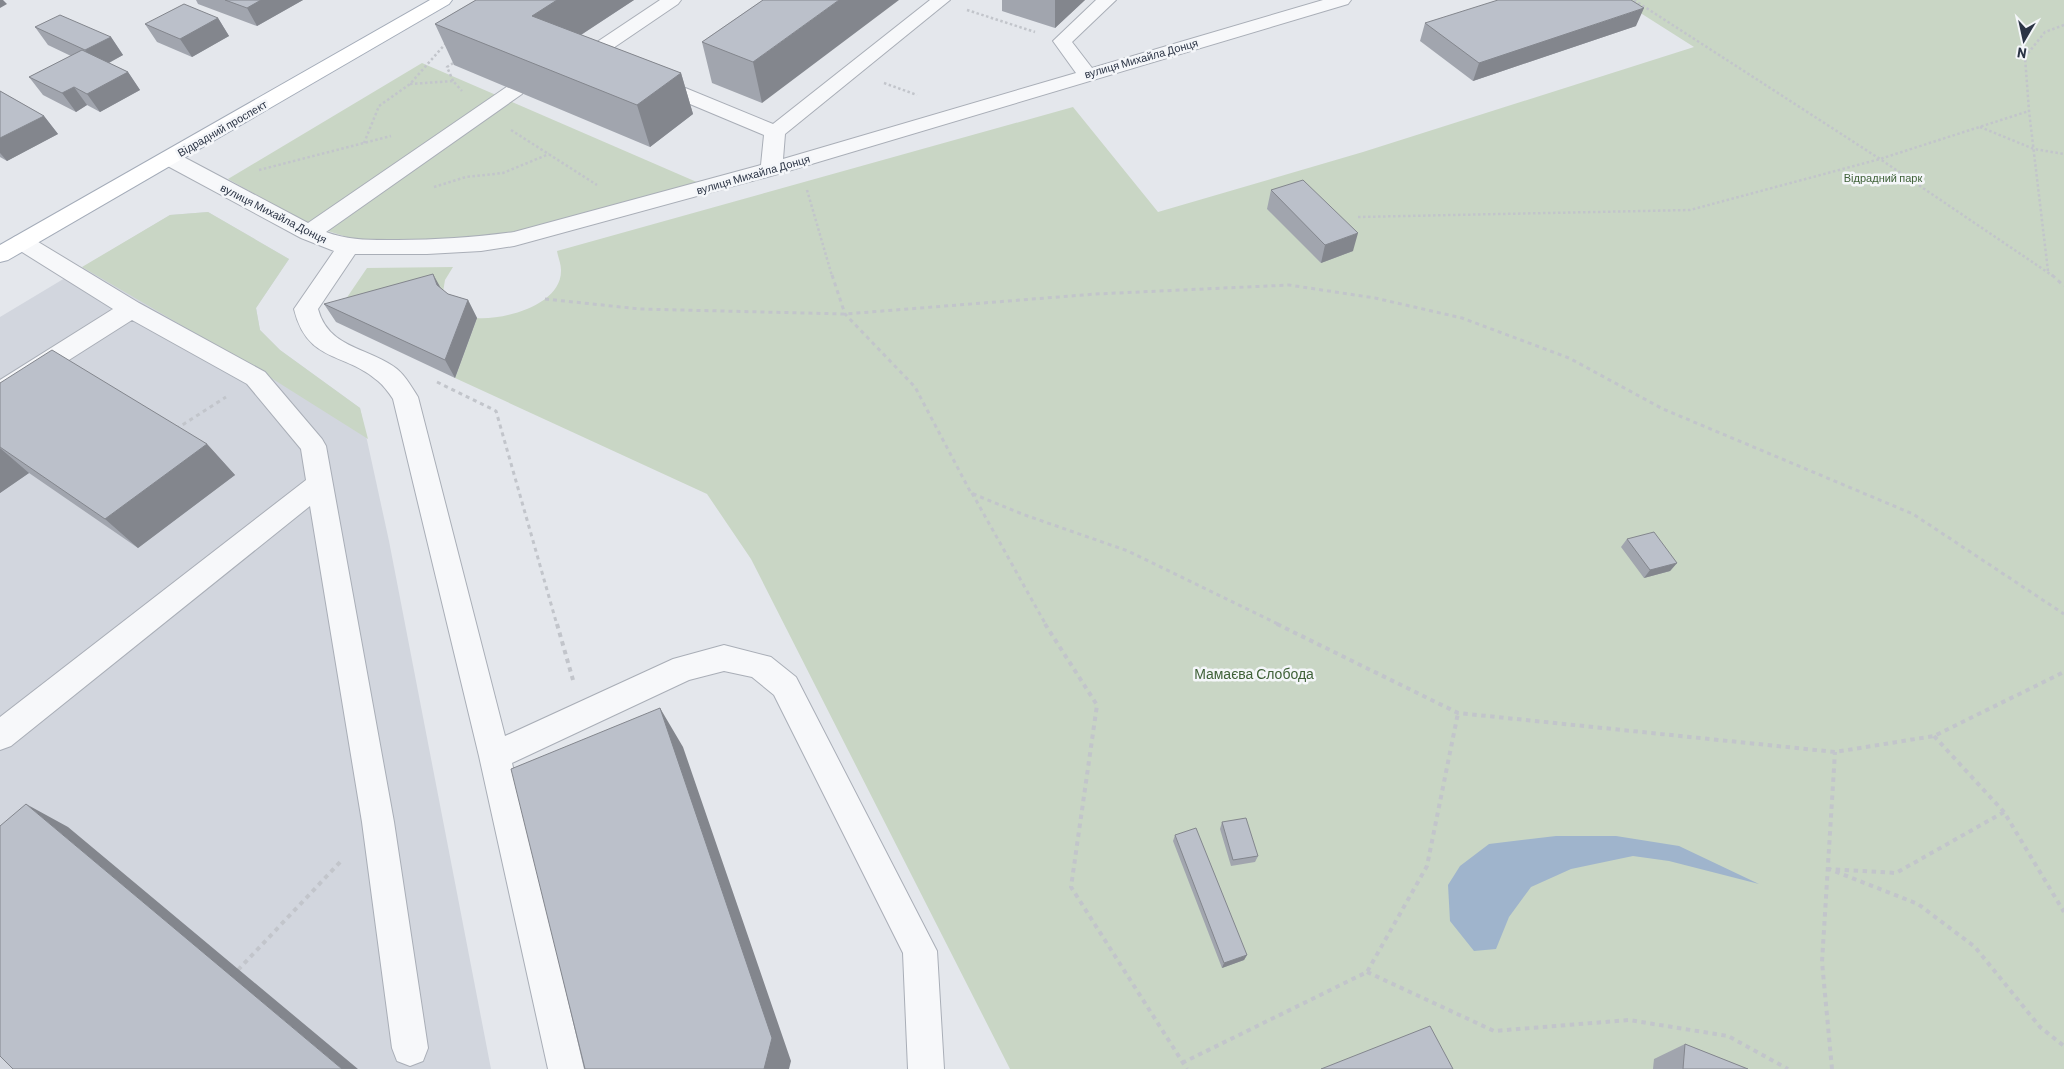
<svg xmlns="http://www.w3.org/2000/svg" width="2064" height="1069" font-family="Barlow,sans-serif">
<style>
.built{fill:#d2d6de}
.green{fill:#c9d6c5}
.water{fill:#9fb4cc}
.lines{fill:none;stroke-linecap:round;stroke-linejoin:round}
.minor-casing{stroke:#a9aeb7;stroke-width:2}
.major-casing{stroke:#a3abb8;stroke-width:2}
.path-far2{stroke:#c2c5cb;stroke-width:2.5;stroke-dasharray:2.5 2.5;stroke-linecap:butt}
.path-far1{stroke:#c2c5cb;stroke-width:3;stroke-dasharray:4 4;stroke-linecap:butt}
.path{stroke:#c2c5cb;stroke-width:4;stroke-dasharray:4.5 4.5;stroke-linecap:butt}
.minor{fill:#f7f8fa;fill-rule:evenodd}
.major{fill:#fff;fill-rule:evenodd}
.wall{fill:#a1a5ae}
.shaded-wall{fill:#83868d}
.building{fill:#bbc0ca;stroke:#83868d}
.labels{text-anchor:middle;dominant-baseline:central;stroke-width:5;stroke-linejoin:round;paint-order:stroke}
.far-street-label{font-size:11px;fill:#2b3445;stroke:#f4f6f9}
.far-park-label{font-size:11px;fill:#3f6138;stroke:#f4f6f9}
.park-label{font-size:14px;fill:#3f6138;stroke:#f4f6f9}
</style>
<rect width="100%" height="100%" fill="#e4e7ec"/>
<path class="built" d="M208,212L289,259L256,308L260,330L280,350L360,408L389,541L491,1069H0V317L170,215Z"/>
<path class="green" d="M1620,0H2064V1069H1010L751,559L707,494L455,378L477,318C504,320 562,305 561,270C561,264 558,257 557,251L1073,107L1158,212L1363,152L1694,47Z
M422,63L699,183L627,201L514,234L386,242L350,238L312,226L228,179Z
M208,212L289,259L256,308L260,330L280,350L360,408L368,439L260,371L82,267L170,215Z
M453,267L445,280L443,292L333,318L367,268Z"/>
<path class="water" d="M1556,836H1616L1679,846L1759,884L1669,861L1633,856L1571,869L1531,887L1509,917L1496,949L1474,951L1450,921L1448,885L1460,866L1489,844Z"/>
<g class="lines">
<defs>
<path id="minor" d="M660,0H681L678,4L597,59C591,61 573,59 566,57L564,53C570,43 578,44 588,48Z
M930,0H950L785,134L783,159L1076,73L1053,41L1096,0H1116L1072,42L1092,68L1323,0H1351L1348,4L778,174L514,246L481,251L427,254H355L318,309C328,347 365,347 393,366C404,373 411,386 418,397L505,736L673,659L724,645L771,657L796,677L937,951L944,1069H908L903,953L774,695L752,677L724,671L689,680L512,763L584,1069H548L479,756L393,399C389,393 384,386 378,381C345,352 307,363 294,309L334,251L301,238L162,163L159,158L162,153L169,152L176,153L308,223L508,86L515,84L522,86L525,90L522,94L326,232C350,241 373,240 398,240C437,240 476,237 514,232L761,165L764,135L647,86L644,82L647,78L654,76L661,78L773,124Z
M22,235L30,237L139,303L265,372L322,439L326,446L394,822L428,1048L423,1061L410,1066L397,1061L392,1048L362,822L310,506L11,746L0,750V717L306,480L301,449L247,384L132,320L9,398L0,401V380L113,309L14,247L11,242L14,237Z"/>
<path id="major" d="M430,0H452L449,4L8,260L0,262V245Z"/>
</defs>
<use href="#minor" class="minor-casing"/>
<use href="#major" class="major-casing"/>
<path class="path-far2" d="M1634,0L1880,159L2053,276
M967,10L1035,32
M453,81L447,67L455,62
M884,83L917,95
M410,84L453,81L462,91
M1980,127L2034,149L2064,154
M511,130L597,185
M364,143L379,106L410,84L447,42
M259,170L391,136
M434,187L466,177L503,173L549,154
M807,190L832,276
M1358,217L1690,210L1880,159L2029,111
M2048,271L2029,111L2025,57L2045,32L2064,25"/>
<path class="path-far1" d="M832,275L845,314L915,387L971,493L1022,514L1128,551L1280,625
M2052,275L2064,286
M545,299L640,309L845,314L1096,294L1289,285L1375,298L1462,318L1569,358L1663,409L1913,514L2064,614
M437,382L496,411L557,625
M176,429L226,397
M972,493L1046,625"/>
<path class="path" d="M557,624L573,680
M1045,624L1097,705L1071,887L1187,1069
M1277,624L1458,713L1835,752L1934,736L2064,672
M1934,736L2004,812L2064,912
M2004,812L1896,873L1829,869L1918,904L1975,947L2040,1027L2064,1046
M238,970L343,859
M1367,972L1494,1031L1629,1020L1728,1036L1788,1069
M1182,1063L1367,972L1427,866L1458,713
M1832,1069L1822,962L1835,752"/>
<use href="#minor" class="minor"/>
<use href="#major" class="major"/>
</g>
<path class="wall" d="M196,0H303L257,26L198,4Z
M476,0H634L581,35L681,73L693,114L650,147L454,65L435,24Z
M763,0L762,103L712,83L702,42Z
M1002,0H1085L1055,28L1002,11Z
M218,18L229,36L192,57L157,42L145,24Z
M1425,23L1636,26L1473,81L1420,41Z
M35,27L111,37L123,55L109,63L128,72L140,90L100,112L87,105L76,112L43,95L29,77L71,56L48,45Z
M0,91L44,116L58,134L7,161L0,157Z
M1271,190L1353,251L1321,263L1267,209Z
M441,289L448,294L468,300L477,318L455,378L336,322L324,304Z
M0,383L207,444L235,475L138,548L29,473L0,493Z
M1627,539L1677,563L1670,571L1644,578L1621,547Z
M1222,822L1258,856L1255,862L1231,866L1220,829Z
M1175,835L1247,955L1244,960L1222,968L1173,841Z
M1685,1044L1748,1069H1653L1654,1059Z"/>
<path class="shaded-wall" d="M0,0H3L7,4L0,8Z
M261,0H303L257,26L247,8Z
M557,0H634L547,57L532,16Z
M839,0H899L762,103L753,62Z
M1055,0H1085L1055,28Z
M1644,8L1636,26L1473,81L1479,63Z
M218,18L229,36L192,57L180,39Z
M111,37L123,55L99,68L85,50Z
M128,72L140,90L100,112L87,94Z
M681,73L693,114L650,147L637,105Z
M74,87L87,105L76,112L62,93Z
M44,116L58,134L7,161L0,153V138Z
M1358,233L1353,251L1321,263L1325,245Z
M433,274L443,292L437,285Z
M468,300L477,318L455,378L445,360Z
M207,444L235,475L138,548L105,519Z
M0,448L29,473L0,493Z
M1677,563L1670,571L1644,578L1650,570Z
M660,708L683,747L791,1061L789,1069H764Z
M26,804L68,827L358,1069H342Z
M1247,955L1244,960L1222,968L1224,963Z"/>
<path class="building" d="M225,0H261L247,8Z
M476,0H557L532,16L681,73L637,105L435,24Z
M763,0H839L753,62L702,42Z
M1498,0H1631L1644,8L1479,63L1425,23Z
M184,4L218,18L180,39L145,24Z
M60,15L111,37L85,50L35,27Z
M82,50L128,72L87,94L74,87L62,93L29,77Z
M0,91L44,116L0,138Z
M1303,180L1358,233L1325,245L1271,190Z
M433,274L437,285L448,294L468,300L445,360L324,304Z
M52,350L207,444L105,519L0,447V383Z
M1654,532L1677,563L1650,570L1627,539Z
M660,708L772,1038L764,1069H585L511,769Z
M26,804L342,1069H13L0,1056V826Z
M1246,818L1258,856L1233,860L1222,822Z
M1196,828L1247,955L1224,963L1175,835Z
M1430,1026L1453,1069H1321Z
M1685,1044L1748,1069H1683Z"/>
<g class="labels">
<g class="far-street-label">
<text transform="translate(1141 58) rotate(-16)">вулиця Михайла Донця</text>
<text transform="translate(222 128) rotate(-30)">Відрадний проспект</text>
<text transform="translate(753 174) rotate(-16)">вулиця Михайла Донця</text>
<text transform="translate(274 213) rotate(27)">вулиця Михайла Донця</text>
</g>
<g class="far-park-label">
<text x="1883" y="177">Відрадний парк</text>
</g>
<g class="park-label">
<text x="1254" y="673">Мамаєва Слобода</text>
</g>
</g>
<g transform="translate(2024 40) rotate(189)" stroke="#f4f6f9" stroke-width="4" paint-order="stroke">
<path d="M0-4L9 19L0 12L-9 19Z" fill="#2b3445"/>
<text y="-8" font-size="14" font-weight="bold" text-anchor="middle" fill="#2b3445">N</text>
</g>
</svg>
